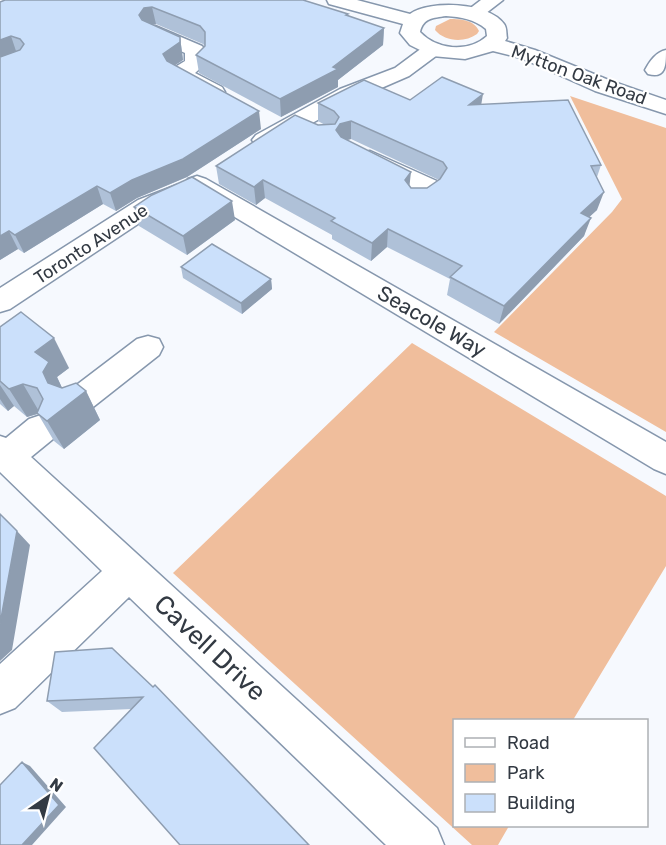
<svg xmlns="http://www.w3.org/2000/svg" width="666" height="845" font-family="Rubik,sans-serif">
<style>
.green{fill:#f0be9c}
.lines{fill:none;stroke-linecap:round;stroke-linejoin:round}
.minor-casing{stroke:#8697ad;stroke-width:3}
.major-casing{stroke:#8697ad;stroke-width:3}
.minor{fill:#fff;fill-rule:evenodd}
.major{fill:#fff;fill-rule:evenodd}
.wall{fill:#afc1d8;fill-rule:evenodd}
.shaded-wall{fill:#8e9db0}
.building{fill:#cbe0fb;stroke:#8e9db0;stroke-width:1.5;fill-rule:evenodd}
.labels{text-anchor:middle;dominant-baseline:central;stroke-width:4.5;stroke-linejoin:round;paint-order:stroke}
.far-street-label{font-size:18px;fill:#333a43;stroke:#fff}
.street-label{font-size:21px;fill:#333a43;stroke:#fff}
.near-street-label{font-size:26px;fill:#333a43;stroke:#fff}
</style>
<rect width="100%" height="100%" fill="#f6f9fe"/>
<path class="green" d="M450,19C461,19 474,20 479,31L477,34C465,43 445,42 435,30L436,26Z
M570,96L666,128V432L494,332L612,212L622,199Z
M412,343L666,496V566L573,720H454V826H509L498,845H472L173,573Z"/>
<g class="lines">
<defs>
<path id="minor" d="M481,0H503L481,17H467L464,13Z
M155,26L202,46L205,50V64L195,73L222,87L225,92L222,97C204,101 186,86 172,77L168,73L172,69L185,61V53L148,36L145,32L148,28Z
M433,43L440,45L443,49L440,53L409,76L356,99L272,145L264,147L256,145L252,140L256,135L340,89L395,68L426,45Z
M666,50C666,65 666,79 648,74L645,70C650,61 656,52 666,50Z
M370,151L439,182L442,187C434,200 424,208 409,204L405,198L413,189L362,163L358,158L362,153Z
M197,176L206,179L666,442V474L654,469L188,189L185,184L188,179Z
M177,185L186,187L190,193L186,199L156,212L10,309L0,312V288L138,200Z
M148,336L159,339L163,347L159,355L88,411L77,415L66,411L61,402L66,393L137,339Z
M41,415L53,419L58,429L53,439L31,457L437,828L444,845H386L129,597L15,708L0,714V664L102,571L0,472V436L6,438L29,419Z"/>
<path id="major" d="M327,0H357L410,14C430,0 488,2 504,24C507,28 506,33 507,38L505,41L535,50L611,81L666,100V114L595,91L521,58L493,51L465,59L432,56L410,45L400,33L403,24L329,4ZM446,16C461,17 474,19 486,29L487,36C468,53 437,50 420,32C423,18 433,18 446,16Z"/>
</defs>
<use href="#minor" class="minor-casing"/>
<use href="#major" class="major-casing"/>
<use href="#minor" class="minor"/>
<use href="#major" class="major"/>
</g>
<path class="wall" d="M5,0L348,16L384,28L383,45L338,80V87L281,117L199,73L196,55L205,46L203,44L156,24L153,25L180,37L183,60L175,65L261,129L187,177L137,198L116,211L103,204L24,253L18,249L0,260V2Z
M410,100L481,104L601,165L597,177V210L589,217L584,236L499,324L447,295L450,279L387,247L371,261L332,239V235L265,198L256,205L219,184L216,166L318,125H325L318,121V103ZM351,139L439,180L427,188H411L347,140Z
M134,207L235,220L187,255L139,226Z
M181,267L271,279L272,289L242,314L183,278Z
M0,327L69,368L57,377L62,388L86,391L100,420L64,449L54,441L38,414L27,417L14,406L8,411L0,404Z
M112,648L309,845L132,709L62,712L47,701Z"/>
<path class="shaded-wall" d="M152,7L156,24L147,26L139,15L144,8Z
M384,28L383,45L338,80V87L281,117L280,99Z
M11,36L17,54L0,60V40Z
M180,37L183,60L166,71L163,54Z
M483,94L480,112L469,105Z
M259,111L261,129L187,177L137,198L116,211L110,193L132,180Z
M351,121V139L340,142L336,130L340,124Z
M411,172L409,190L405,180Z
M263,180L265,198L256,205L254,187Z
M97,186L103,204L24,253L15,235Z
M604,192L597,210L574,231L581,213Z
M232,201L235,220L187,255L183,236Z
M591,218L584,236L499,324L504,306Z
M388,229L387,247L371,261L372,243Z
M9,231L18,249L0,260V236Z
M271,279L272,289L242,314L241,303Z
M54,338L69,368L57,377L64,392L86,391L100,420L64,449L47,421L48,383L35,352Z
M23,384L40,413L27,417L9,389Z
M0,385L14,406L8,411L0,399Z
M17,531L30,545L12,650L0,661V624Z
M22,762L30,766L66,807L32,845H22Z"/>
<path class="building" d="M5,0H303L348,14L346,15L384,28L333,67L338,69L280,99L196,55L205,46V32L200,26L152,7L144,8L139,15L142,20L180,37V42L163,54L167,61L259,111L183,159L132,180L110,193L97,186L15,235L9,231L0,236V57L20,50L24,44L20,39L11,36L0,40V2Z
M442,77L483,94L469,105L568,100L601,165L591,166L604,192L581,213L591,218L504,306L450,277L462,266L388,229L372,243L331,221L335,218L263,180L254,187L216,166L295,115L318,125L335,124L339,117L334,111L318,103L364,80L410,100ZM351,121L443,162L447,168L440,179L427,188H411L405,180L411,172L341,137L336,130L340,124Z
M192,177L232,201L183,236L134,207L152,195Z
M212,244L271,279L241,303L181,267Z
M21,312L54,338L35,352L49,362L43,372L48,383L62,388L76,383L86,391L47,421L37,413L43,399L37,388L23,384L9,389L0,381V327Z
M0,514L17,531L0,624Z
M112,648L153,687L155,685L309,845H180L94,748L143,697L47,701L55,652Z
M22,762L59,805L22,845H0V785Z"/>
<g class="labels">
<g class="far-street-label">
<text transform="translate(579 75) rotate(20)">Mytton Oak Road</text>
<text transform="translate(91 244) rotate(-33)">Toronto Avenue</text>
</g>
<g class="street-label">
<text transform="translate(432 321) rotate(30)">Seacole Way</text>
</g>
<g class="near-street-label">
<text transform="translate(210 648) rotate(43)">Cavell Drive</text>
</g>
</g>
<rect x="453" y="719" width="195" height="108" fill="#ffffff" stroke="#adb0b4" stroke-width="1.5"/>
<rect x="465" y="738" width="30" height="9" fill="#ffffff" stroke="#adb0b4" stroke-width="1.5"/>
<text x="507" y="749" font-size="18" fill="#333a43">Road</text>
<rect x="465" y="764" width="30" height="18" fill="#f0be9c" stroke="#adb0b4" stroke-width="1.5"/>
<text x="507" y="779" font-size="18" fill="#333a43">Park</text>
<rect x="465" y="794" width="30" height="18" fill="#cbe0fb" stroke="#adb0b4" stroke-width="1.5"/>
<text x="507" y="809" font-size="18" fill="#333a43">Building</text>
<g transform="translate(48 797) rotate(35)" stroke="#ffffff" stroke-width="4.5" paint-order="stroke">
<path d="M0-4.5L10 22L0 15L-10 22Z" fill="#333a43"/>
<text y="-9" font-size="16" font-weight="bold" text-anchor="middle" fill="#333a43">N</text>
</g>
</svg>
